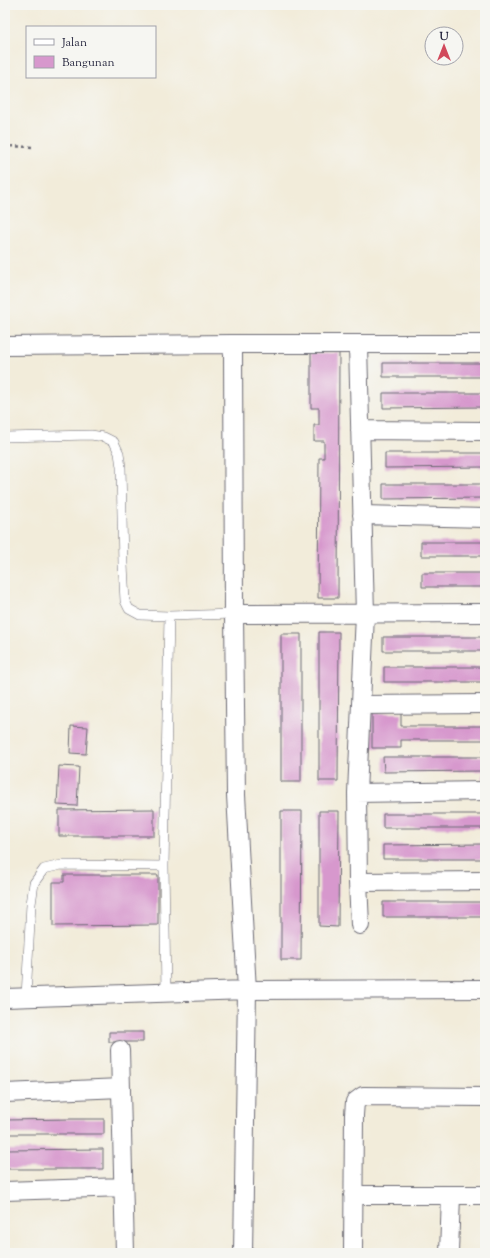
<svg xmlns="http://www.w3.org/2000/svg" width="490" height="1258" font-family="'Sorts Mill Goudy',serif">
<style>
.building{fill:#d798cd}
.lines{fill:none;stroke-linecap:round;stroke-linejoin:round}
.service-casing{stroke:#6b6973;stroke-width:10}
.minor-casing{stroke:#6b6973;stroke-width:20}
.path{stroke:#6b6973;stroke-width:2.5;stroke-dasharray:3 3;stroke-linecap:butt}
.service{stroke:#fff;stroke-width:9}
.minor{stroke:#fff;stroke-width:18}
</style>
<rect width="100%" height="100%" fill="#f6f6f2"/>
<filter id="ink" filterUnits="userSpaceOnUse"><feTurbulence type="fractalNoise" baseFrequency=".025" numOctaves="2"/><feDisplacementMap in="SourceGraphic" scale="8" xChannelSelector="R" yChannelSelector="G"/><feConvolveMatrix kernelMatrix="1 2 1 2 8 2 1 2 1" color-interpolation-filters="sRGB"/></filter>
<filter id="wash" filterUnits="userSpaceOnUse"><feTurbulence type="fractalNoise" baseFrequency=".012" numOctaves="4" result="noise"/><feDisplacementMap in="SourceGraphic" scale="16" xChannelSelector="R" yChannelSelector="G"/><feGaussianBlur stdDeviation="0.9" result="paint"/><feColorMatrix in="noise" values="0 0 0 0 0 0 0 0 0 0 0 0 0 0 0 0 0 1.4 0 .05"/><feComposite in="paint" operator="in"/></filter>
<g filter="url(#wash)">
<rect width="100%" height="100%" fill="#f2ecda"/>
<g id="blocks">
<path class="building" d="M311,353H339L338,598H318L319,458H324V441H314V425H319V408H311Z
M383,363H485V377H383Z
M383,393H485V407L383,408Z
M385,453H485V467L385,468Z
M383,484H485V498L383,499Z
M421,542H485V556H421Z
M422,573H485V587H422Z
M319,632H339L338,781H319Z
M281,634H301V782H281Z
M383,637H485V651H383Z
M384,667H485V682H384Z
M372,713H401V726H485V740H401V748H372Z
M71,726L88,727L86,754L70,753Z
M483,749H485V781H483V771L384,772L383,757H483Z
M59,766L79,767L77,806L57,805Z
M154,809V836H59V810Z
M281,811H302L301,960H281Z
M319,811H339L338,927L319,926Z
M383,814H485V828H383Z
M485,844V859H383V845Z
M64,875H158V925L53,926V882H64Z
M383,902H485V917H383Z
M109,1032H143V1042H109Z
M71,1119H104V1134H5V1120Z
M103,1149V1169H5V1150Z"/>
</g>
</g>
<g filter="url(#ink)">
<use href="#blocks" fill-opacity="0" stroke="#6b6973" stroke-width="1"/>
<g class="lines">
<defs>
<path id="service" d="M5,437L91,435L104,437L114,442L119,453L121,467L123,565L125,601L129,609L140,615L169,616L234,614
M166,992L164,866L169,616
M26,997L31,904L34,883L44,869L61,865L164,866"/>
<path id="minor" d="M233,344L234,614L236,795L247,990L243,1253
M358,345L365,614L357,793L358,882L360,925
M5,346L233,344H485
M360,430L485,431
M362,515L485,518
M234,614L485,613
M362,705L485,704
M357,793L485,791
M358,882L485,881
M5,998L247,990L485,989
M120,1050L125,1253
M5,1093L121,1088
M5,1191L123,1187
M353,1195H485
M353,1253L354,1115L355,1102L363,1096L485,1097
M449,1253L451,1195"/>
</defs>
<use href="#service" class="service-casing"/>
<use href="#minor" class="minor-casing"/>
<path class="path" d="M5,146L33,147"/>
<use href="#service" class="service"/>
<use href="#minor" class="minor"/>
</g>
</g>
<rect width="490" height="1258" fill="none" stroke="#f6f6f2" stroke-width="20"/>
<rect x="26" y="26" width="130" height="52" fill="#f6f6f2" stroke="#a1a1a9"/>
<rect x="34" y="39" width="20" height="6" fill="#ffffff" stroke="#a1a1a9"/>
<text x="62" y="46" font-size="12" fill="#22223b">Jalan</text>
<rect x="34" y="56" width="20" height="12" fill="#d798cd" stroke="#a1a1a9"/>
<text x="62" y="66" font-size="12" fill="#22223b">Bangunan</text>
<g transform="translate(444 46)"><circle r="19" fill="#f6f6f2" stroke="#a1a1a9"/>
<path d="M0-3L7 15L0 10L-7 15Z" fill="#d1495b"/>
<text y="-6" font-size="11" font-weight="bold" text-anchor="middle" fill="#22223b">U</text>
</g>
</svg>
